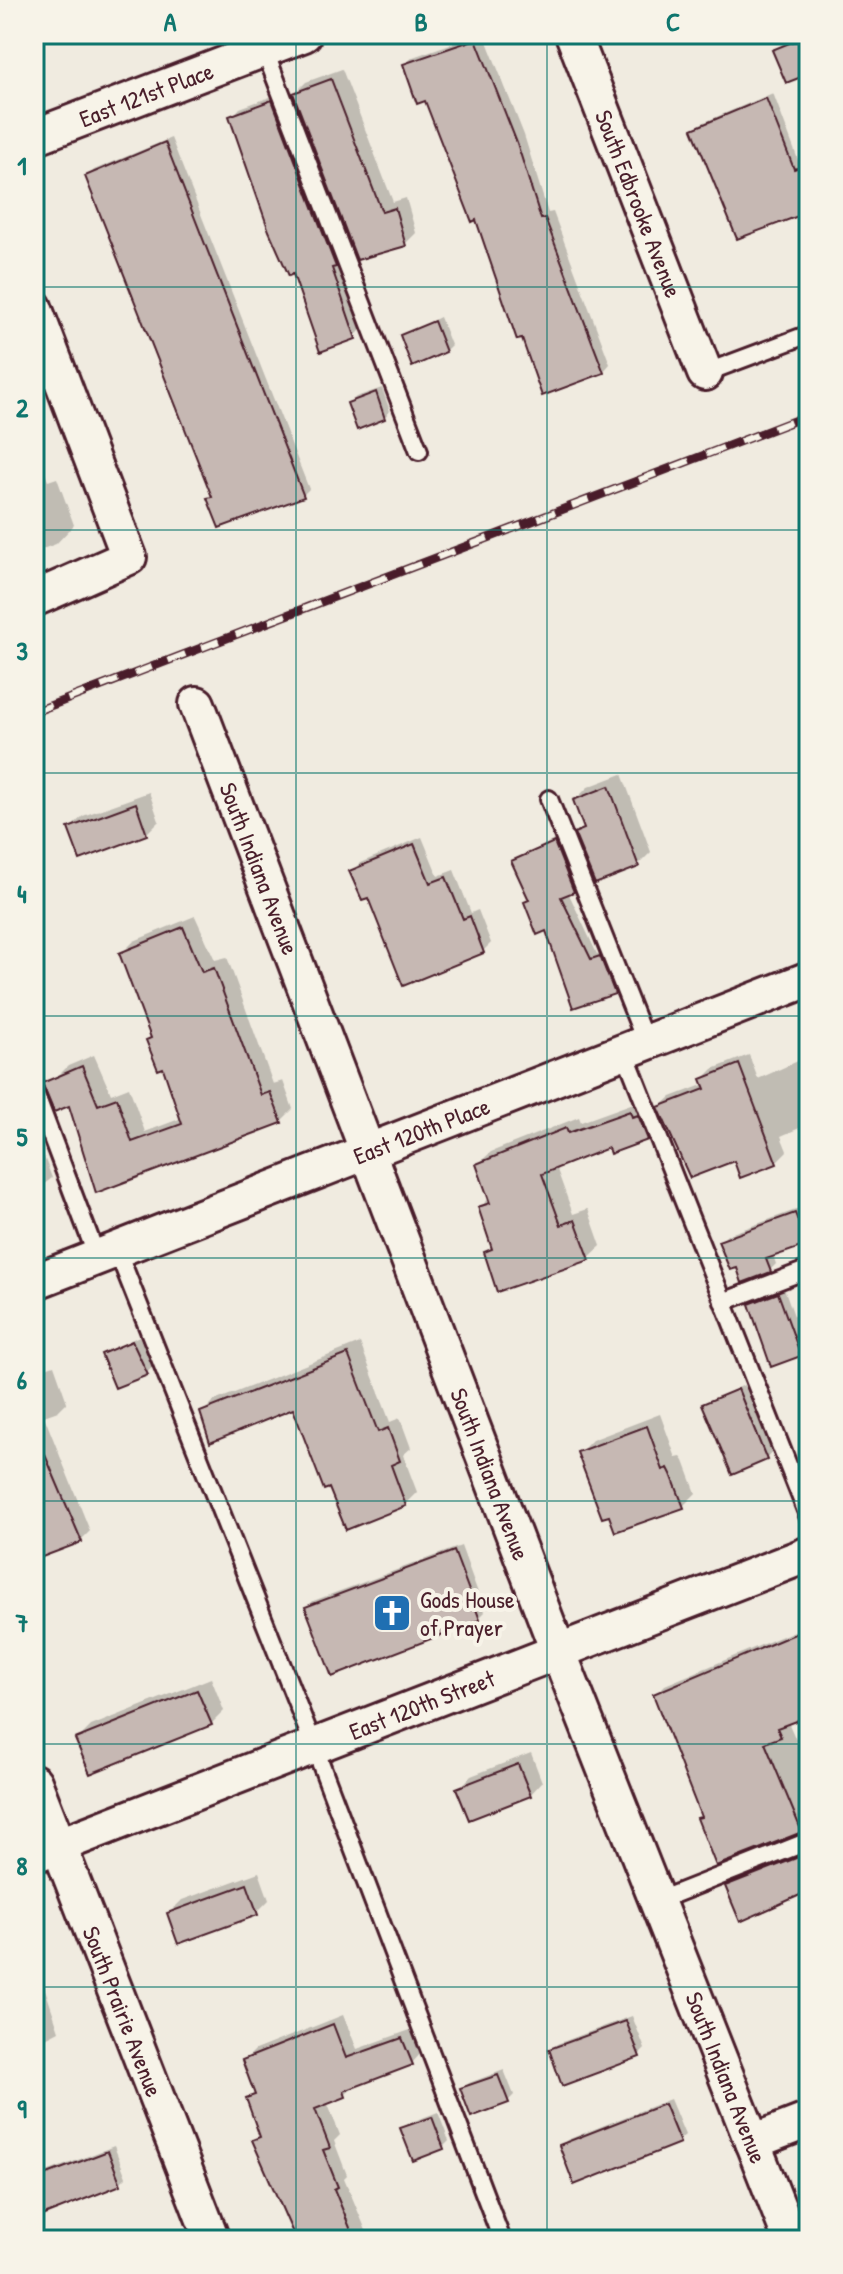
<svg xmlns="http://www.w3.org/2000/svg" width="843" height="2274" font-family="'Patrick Hand',sans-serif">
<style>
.shadow{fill:#0003}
.building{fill:#c6b8b3;stroke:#4a1f2b;stroke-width:2}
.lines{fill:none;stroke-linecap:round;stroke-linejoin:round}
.service-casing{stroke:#4a1f2b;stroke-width:22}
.minor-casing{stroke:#4a1f2b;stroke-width:40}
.service{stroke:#f7f3e8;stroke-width:16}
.minor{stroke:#f7f3e8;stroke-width:34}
.rail-casing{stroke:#4a1f2b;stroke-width:9}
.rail{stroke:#f7f3e8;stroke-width:6;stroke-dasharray:18;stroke-linecap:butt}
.grid{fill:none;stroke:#0f766e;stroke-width:2;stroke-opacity:0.55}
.labels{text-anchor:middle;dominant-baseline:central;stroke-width:8;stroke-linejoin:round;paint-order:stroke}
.street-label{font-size:24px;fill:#4a1f2b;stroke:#f7f3e8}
.poi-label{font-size:24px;fill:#4a1f2b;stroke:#f7f3e8;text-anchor:start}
.neatline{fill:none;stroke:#0f766e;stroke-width:3}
.grid-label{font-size:26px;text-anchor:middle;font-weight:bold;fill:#0f766e}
</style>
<rect width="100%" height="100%" fill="#f0ebe0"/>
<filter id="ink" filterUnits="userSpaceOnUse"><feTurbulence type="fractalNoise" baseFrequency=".0125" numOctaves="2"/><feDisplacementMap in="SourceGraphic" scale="16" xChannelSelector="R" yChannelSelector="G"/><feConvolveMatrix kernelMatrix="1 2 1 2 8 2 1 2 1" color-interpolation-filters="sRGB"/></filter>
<g filter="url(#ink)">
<path class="shadow" d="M34,34H59L34,43Z
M479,34H484L524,135L548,213L553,212L610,364L603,372L477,218L426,98L405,64L413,57Z
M795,34H809V72L775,50Z
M342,69L393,202L406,198L416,233L405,244L295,93L306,82Z
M281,93L363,328L354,337L294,272L232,117L240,108Z
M773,93L800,165L809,161V210L694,130L700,124Z
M171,138L309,489L303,495L220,526L210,499L213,495L88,176L94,170Z
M440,317L451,345L445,351L402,336Z
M382,388L390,411L384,418L349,403L356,397Z
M34,444L48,481L57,478L74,525L56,544L34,552Z
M622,774L651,852L638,865L577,834L585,826L575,800L588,787Z
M149,792L159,821L146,834L70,828L83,816Z
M422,837L438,876L454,870L471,913L478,910L491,943L483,951L369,895L352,871L360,863Z
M560,837L579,884L568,892L597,954L606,951L620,986L613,992L547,928L526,903L530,899L513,861Z
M195,916L215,960L227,957L273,1084L283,1081L293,1109L281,1121L97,1191L70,1104L56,1078L68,1066L94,1055L111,1094L129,1087L145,1132L182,1118L164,1066L149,1040L153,1036L121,954L134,941Z
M749,1055L758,1079L809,1056V1124L781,1136L787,1151L777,1161L742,1176L735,1159L660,1107L671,1097L705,1084L703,1079L713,1069Z
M642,1100L659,1126L647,1139L609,1146L556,1167L573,1214L588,1209L601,1246L588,1258L486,1252L493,1245L480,1208L490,1197L478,1164L491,1152L579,1117L581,1122Z
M34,1130L52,1178L34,1192Z
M801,1208L809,1240L773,1255L776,1264L770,1270L738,1265L721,1241L727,1235Z
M784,1288L806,1349L800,1355L751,1304Z
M139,1336L153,1367L146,1373L103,1355Z
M360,1343L390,1422L400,1418L411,1448L403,1455L417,1492L405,1504L294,1406L202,1413L214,1401Z
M54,1365L67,1402L58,1411L44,1416L90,1531L81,1540L34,1558V1372Z
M744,1385L772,1452L766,1459L705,1404Z
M660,1414L676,1458L681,1457L684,1461L696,1493L683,1506L579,1453L592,1440Z
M461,1546L485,1612L479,1618L307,1607L313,1601Z
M809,1625V1714L788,1722L809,1769V1829L717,1863L699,1819L703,1815L656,1694L665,1685Z
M211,1678L224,1711L211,1724L78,1739L91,1726Z
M531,1753L542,1782L530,1795L459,1789L471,1776Z
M809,1849V1890L727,1887L736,1877Z
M259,1872L269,1900L256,1913H169L182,1900Z
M34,1956L59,2031L34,2044Z
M343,2015L357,2049L413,2029L422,2052L412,2063L356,2085L345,2095L327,2102L340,2135L334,2141L347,2175L344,2178L370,2240H298L254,2140L261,2134L248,2099L256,2091L244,2061L255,2050Z
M632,2016L645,2049L639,2055L551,2050L557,2044Z
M504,2070L514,2095L508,2101L463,2089L469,2083Z
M670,2099L685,2135L678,2141L561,2146L567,2140Z
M438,2112L449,2141L443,2147L403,2129L409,2123Z
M114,2146L126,2177L120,2183L34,2217V2177Z"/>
<path class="building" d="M809,35V74L786,83L772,50Z
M476,39L517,143L541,219L545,218L604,373L542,396L522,339L517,340L476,220L472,222L425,101L417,104L403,64Z
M331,79L382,212L395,208L406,246L357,260L293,93Z
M766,98L794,169L809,164V212L737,239L692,129Z
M272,100L336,267L332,268L356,339L320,352L293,274L289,276L269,231L229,116Z
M165,142L304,497L219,528L207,498L212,497L85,176Z
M434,321L446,352L412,367L400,335Z
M376,392L385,419L357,430L347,403Z
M609,786L639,867L595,884L574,833L584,829L573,800Z
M136,803L147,835L80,860L68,828Z
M554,842L574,892L561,897L591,959L600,956L615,994L573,1008L546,931L537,935L524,902L529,900L511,861Z
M414,844L430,883L446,877L463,919L470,916L484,953L403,986L368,898L362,900L349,871Z
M183,927L202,972L214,968L261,1095L270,1092L282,1123L96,1193L69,1106L54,1112L42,1083L82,1066L98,1105L117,1098L132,1142L182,1124L163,1068L158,1070L146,1040L151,1038L119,953Z
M739,1064L777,1164L740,1178L734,1161L690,1178L658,1107L705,1089L701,1079Z
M630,1111L632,1117L638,1115L648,1140L610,1154L608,1148L542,1174L561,1225L575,1220L590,1260L497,1292L484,1252L492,1249L478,1207L490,1203L476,1164L566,1128L568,1133Z
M795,1213L807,1245L766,1259L771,1272L742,1283L737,1268L730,1270L718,1241Z
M778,1293L801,1356L771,1367L749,1304Z
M132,1341L148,1375L115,1388L101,1354Z
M348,1354L378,1432L388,1428L400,1461L391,1465L406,1506L346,1530L329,1488L324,1490L293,1409L210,1443L200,1412Z
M738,1389L767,1460L732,1475L702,1404Z
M647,1426L663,1470L668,1468L671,1474L684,1508L615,1532L609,1516L602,1518L577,1452Z
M34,1429L82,1542L34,1560Z
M454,1551L480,1620L332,1677L305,1607Z
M809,1628V1716L777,1728L781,1737L765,1743L802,1832L716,1866L697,1818L701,1817L653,1694Z
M197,1690L212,1725L90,1774L75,1739Z
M518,1764L531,1796L469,1820L456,1788Z
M809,1853V1891L740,1922L725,1886Z
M247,1884L258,1915L178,1944L167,1913Z
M626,2021L640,2057L562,2086L549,2049Z
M333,2024L346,2058L402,2038L413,2065L344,2091L346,2097L315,2109L330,2148L323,2150L338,2187L334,2189L355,2240H296L252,2140L260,2137L246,2098L255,2095L242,2060Z
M498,2075L509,2103L471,2117L460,2088Z
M664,2104L680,2143L574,2185L559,2145Z
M432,2117L444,2149L413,2161L400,2128Z
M108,2151L121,2185L34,2219V2179Z"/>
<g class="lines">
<defs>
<path id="service" d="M264,49L419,451
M705,373L809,334
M549,799L646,1043
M625,1053L809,1518
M34,1090L97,1257
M117,1250L314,1746L502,2240
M723,1302L809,1269
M657,1901L809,1841"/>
<g id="minor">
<path id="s1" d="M573,34L705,373"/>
<path id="s2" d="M34,137L304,34"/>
<path d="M34,307L129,557L34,599"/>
<path id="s3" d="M197,704L558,1651L791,2240"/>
<path id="s4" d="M34,1282L809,979"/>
<path id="s5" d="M34,1782L212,2240"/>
<path id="s6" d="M34,1855L809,1554"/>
<path d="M752,2142L809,2120"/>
</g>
</defs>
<use href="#service" class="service-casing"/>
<use href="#minor" class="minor-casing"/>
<use href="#service" class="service"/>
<use href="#minor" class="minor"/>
<defs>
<path id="rail" d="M34,712L809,415"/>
</defs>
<use href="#rail" class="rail-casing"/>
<use href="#rail" class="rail"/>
</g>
</g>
<path class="grid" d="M296,34V2240M547,34V2240M34,287H809M34,530H809M34,773H809M34,1016H809M34,1258H809M34,1501H809M34,1744H809M34,1987H809"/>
<defs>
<symbol id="church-square" viewBox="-11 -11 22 22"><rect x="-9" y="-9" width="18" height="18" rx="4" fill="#1f6fb2" stroke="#f7f3e8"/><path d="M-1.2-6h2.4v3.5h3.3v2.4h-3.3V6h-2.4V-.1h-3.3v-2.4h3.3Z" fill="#fff"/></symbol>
</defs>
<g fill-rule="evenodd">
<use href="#church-square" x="370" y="1591" width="44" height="44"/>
</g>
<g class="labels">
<g class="street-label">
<text stroke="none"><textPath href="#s2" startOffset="120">East 121st Place</textPath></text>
<text stroke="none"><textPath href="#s1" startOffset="182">South Edbrooke Avenue</textPath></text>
<text stroke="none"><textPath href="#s3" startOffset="176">South Indiana Avenue</textPath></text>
<text stroke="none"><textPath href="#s4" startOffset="416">East 120th Place</textPath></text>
<text stroke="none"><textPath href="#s3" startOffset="824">South Indiana Avenue</textPath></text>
<text stroke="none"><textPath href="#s6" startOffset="416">East 120th Street</textPath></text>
<text stroke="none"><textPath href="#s5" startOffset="246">South Prairie Avenue</textPath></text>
<text stroke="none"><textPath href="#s3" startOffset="1472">South Indiana Avenue</textPath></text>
</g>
<g class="poi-label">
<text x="420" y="1599">Gods House<tspan x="420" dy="28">of Prayer</tspan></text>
</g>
</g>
<rect width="843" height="2274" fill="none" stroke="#f7f3e8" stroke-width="88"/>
<rect x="44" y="44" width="755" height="2186" class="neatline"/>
<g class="grid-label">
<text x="170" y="31">A</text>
<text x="421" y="31">B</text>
<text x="673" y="31">C</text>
<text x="22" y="175">1</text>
<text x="22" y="417">2</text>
<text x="22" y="660">3</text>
<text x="22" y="903">4</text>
<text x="22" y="1146">5</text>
<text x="22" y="1389">6</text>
<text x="22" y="1632">7</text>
<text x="22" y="1875">8</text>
<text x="22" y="2118">9</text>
</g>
</svg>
